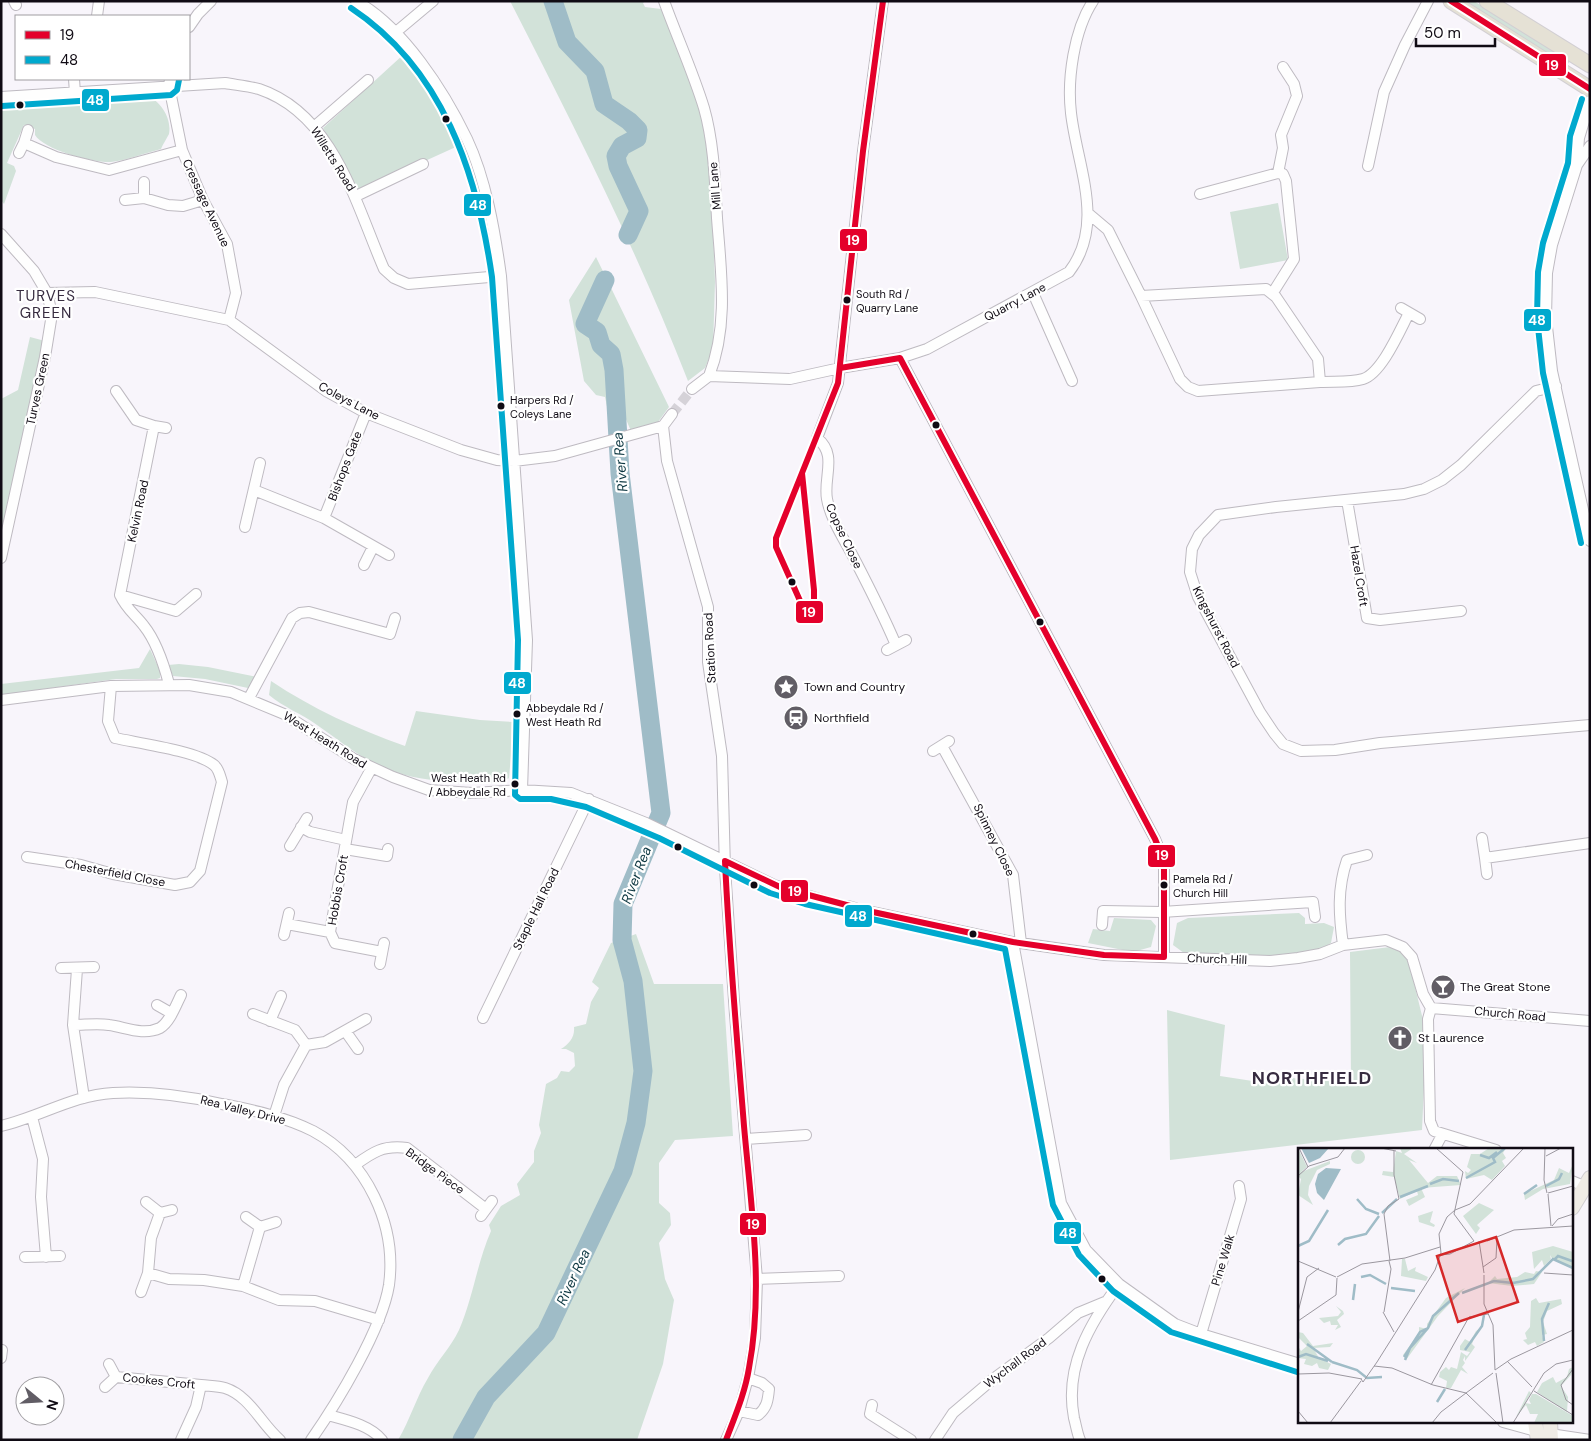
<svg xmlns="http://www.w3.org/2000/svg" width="1591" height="1441" font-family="'DM Sans',sans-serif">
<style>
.green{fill:#d2e2d9}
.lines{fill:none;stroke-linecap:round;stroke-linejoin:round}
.river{stroke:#9fbcc7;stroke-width:19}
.minor-tunnel{stroke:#d5d2d8;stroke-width:10;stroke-dasharray:10 5;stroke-linecap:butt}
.minor-casing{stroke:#bebac1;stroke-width:12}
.major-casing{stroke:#d2cfd3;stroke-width:16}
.highway-casing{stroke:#d2cfd3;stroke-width:17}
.minor{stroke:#fefefe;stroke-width:10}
.major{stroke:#f0ece6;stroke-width:14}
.highway{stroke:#e5e1d5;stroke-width:15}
.bus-1-casing{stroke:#fff;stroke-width:10}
.bus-2-casing{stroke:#fff;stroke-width:10}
.bus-1{stroke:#e4002b;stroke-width:6}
.bus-2{stroke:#00a9ce;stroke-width:6}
.bus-dot{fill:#100b14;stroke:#fff;stroke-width:2}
.labels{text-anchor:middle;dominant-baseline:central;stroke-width:4.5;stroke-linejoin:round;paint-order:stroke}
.bus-label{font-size:11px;fill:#100b14;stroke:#fff;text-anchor:start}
.street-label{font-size:12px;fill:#100b14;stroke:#fff}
.poi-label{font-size:12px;fill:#100b14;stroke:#fff;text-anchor:start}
.water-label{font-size:14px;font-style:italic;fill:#0d3741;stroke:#fff}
.quarter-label{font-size:15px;letter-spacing:1px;fill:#372c40;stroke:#fff}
.district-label{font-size:18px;font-weight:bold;letter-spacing:1px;fill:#372c40;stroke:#fff}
.inset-river{fill:none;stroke:#9fbcc7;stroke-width:2.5}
.inset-road{fill:none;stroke:#9b979f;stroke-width:1}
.view{fill:#d62828;fill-opacity:0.15;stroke:#d62828;stroke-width:2.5}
.inset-edge{fill:none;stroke:#100b14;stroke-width:2.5}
.line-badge{stroke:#fff;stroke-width:2}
.badge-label{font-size:14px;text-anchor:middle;font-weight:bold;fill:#fff}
</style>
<rect width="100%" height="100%" fill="#f8f5fb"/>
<path class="green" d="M510,1H645L643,3L645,7L661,9L664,14L700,110L711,170L715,282L713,349L705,368L688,381C637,250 574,126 510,1Z
M1459,1H1474L1570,61L1565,68Z
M404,54L438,104L458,146L359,191L323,128Z
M147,96C161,101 172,119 169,134C167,138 163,144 161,149C145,153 128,160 111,162C94,163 44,150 35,135V129L24,125L7,163L14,166L16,171L4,204L1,200V107Z
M1278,203L1288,260L1240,269L1230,212Z
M596,257L669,407L658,422L631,431L625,417L608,411L605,397L596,395L584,381L569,300Z
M30,337L45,341L1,543V399L18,390Z
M150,649L160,671V678L157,679H116L1,695V684L139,668Z
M179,664L208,667L257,677L252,686L248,688L205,679L173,676L168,665Z
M271,681C313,709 357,729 405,746L416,711L480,720L514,722L509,778L501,783C459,782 413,784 374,763C354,753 336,738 317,725C302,714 283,707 269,695Z
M1299,913L1305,918V924L1324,923L1334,927L1331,943L1318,951L1274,956L1184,953L1173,945L1177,923L1188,918Z
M1114,918L1151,920L1156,926L1151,947L1133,952L1088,943L1093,929L1110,931Z
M636,934L654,984H723L733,1136L675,1140L659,1163V1203L670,1213L671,1225L659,1243L665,1279L674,1300L663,1364L637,1440H398C410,1420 416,1398 428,1378C437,1361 451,1347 459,1330C473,1298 477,1263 491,1231L489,1225L501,1206L520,1195L517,1184L534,1162V1151L541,1133L539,1125L546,1084L557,1078L561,1071L569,1072L575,1066L574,1053L566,1049H561C569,1044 575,1037 574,1027L586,1024L591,1002L599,988L592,982L611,943Z
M1390,947L1400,951L1409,962L1424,1024L1426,1042L1422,1130L1170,1160L1167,1010L1225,1025L1220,1076L1278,1085L1280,1077L1351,1083L1350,952Z"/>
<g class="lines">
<path class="river" d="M553,1L567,42L595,71L604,104L629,121L638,130L637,138L622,146L616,156L618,166L639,211L628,235
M462,1440L486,1397L546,1333L623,1171L636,1123L643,1071L633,981L622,940L623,904L661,813L620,473L614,370L611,354L601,345L597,332L585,324L605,280"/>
<path class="minor-tunnel" d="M672,414L692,389
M829,902L848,906
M855,908L873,912"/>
<defs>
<path id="minor" d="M14,1L16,5
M356,1C403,27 444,91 467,139C486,179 495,232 501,276L527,640L522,790
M664,1C677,37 693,72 704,108C714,143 715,182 717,218C721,272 729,325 709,376
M883,1L863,151L838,383L817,438C838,455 823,477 827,499C831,521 846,542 856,562C870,589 884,617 896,645
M97,16L99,1
M189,27L198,14L211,1
M396,32L433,1
M74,79L75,93
M170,79L169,86L182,150L203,200L227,244L236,293L229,320
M1,97L225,83C236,85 248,86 259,89C334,114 356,205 384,269L394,278L408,284L501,276
M1590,101L1579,138L1577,165L1552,245L1547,273L1546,318L1552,371L1590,541
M315,126L368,80
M24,143L28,130
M19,153L24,143L56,157L109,170L182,150
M1577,165L1590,146
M1368,166L1384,92L1405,45L1428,1
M1278,173L1283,148L1281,135L1297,96L1294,84L1283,67
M144,182V198
M1200,194L1278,173L1283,174L1286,181L1294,259L1272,294
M356,196L423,164
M125,200L144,198L168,205L183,206L203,200
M1089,214L1108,230L1141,296L1266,289L1276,297L1318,359L1320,382C1333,381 1350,383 1363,379C1382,373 1400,330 1409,313
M1,234L34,271L47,293L52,314L45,357L1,558
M47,293L95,292L229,320L326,391L366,413L461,450L497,460L514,461L555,456L663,426
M1033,293L1072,381
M1141,296L1180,379L1188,387L1198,391L1320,382
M1401,308L1420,319
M900,358L1155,839L1164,861V957
M1556,386L1536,391L1461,465L1442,480L1424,489L1404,494L1276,507L1218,515L1199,535L1192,549L1190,572L1198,597L1260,712L1274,733L1283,744L1301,751L1335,750L1380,743L1590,725
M692,389L709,376L790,379L840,368L900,358L927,349L1069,272C1106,224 1077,166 1071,113C1067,79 1074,30 1093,1
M116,391L136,420L154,426L120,595C127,610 135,614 144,626C156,641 164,665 169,684
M154,426L166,428
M663,426L667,461L708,607V662L722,756L725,869L735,1015L757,1279L755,1338L748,1378L739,1411L726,1440
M663,426L672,414
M254,490L324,518L366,413
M1347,500L1367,618L1380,620L1461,611
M324,518L389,555
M245,527L260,463
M364,565L373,547
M120,595L176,611L196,594
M887,650L906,640
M249,698L292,618L300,613L309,612L390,634L395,618
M1,700L111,686L189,685L231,692L284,714L354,759L393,777L429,790L472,793L522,790L571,793L646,823L774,885L829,902
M942,746L1013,875L1021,943
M933,751L949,741
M371,769L353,802L351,813L330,932L335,943L382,952
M301,827L310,832L346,840
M1482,838L1485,858L1590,843
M290,846L307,818
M345,849L387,856L388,849
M27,857L81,865L113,874L175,885L190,882L200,871L222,782C220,776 219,769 214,765C197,751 138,743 115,738L108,721L111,686
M1485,858L1487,874
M848,906L855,908
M873,912L1013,942L1104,955L1270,961L1298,958L1320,954L1343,945L1386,940L1403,947L1412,957L1423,994L1431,1008
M287,924L330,932
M1102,925L1103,911L1162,912L1313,902L1315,917
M284,935L289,913
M1013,942L1061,1203L1086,1250L1119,1284L1175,1324L1201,1334L1300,1364
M1343,945C1339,915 1337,889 1347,860L1367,855
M380,964L384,943
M61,968L94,967
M77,969L73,1025L84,1098
M157,1005L171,1013
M1431,1008L1428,1019L1430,1121L1434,1131L1496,1150
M1431,1008L1590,1021
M253,1014L295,1030L306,1045
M483,1018L589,799
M270,1021L281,996
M73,1025C85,1025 98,1023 109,1025C125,1027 143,1036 160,1028C170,1022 176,1005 181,995
M346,1032L358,1049
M274,1116L284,1085L306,1045L325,1042L366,1019
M32,1117L43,1159L41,1197L46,1257
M1,1126C40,1117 73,1095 113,1093C150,1091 187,1096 222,1104C253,1110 285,1117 313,1131C367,1160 397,1225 389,1285C382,1329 337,1403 311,1440
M746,1139L806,1135
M1434,1150L1442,1135
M355,1165C373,1152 383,1145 407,1148L486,1209
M1572,1181L1584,1186
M146,1202L160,1213L172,1210
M481,1216L492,1201
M246,1217L260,1227L276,1222
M25,1257L60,1256
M148,1273L169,1279L204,1280L243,1286L279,1300L315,1301L379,1320
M757,1279L839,1276
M243,1286L260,1227
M141,1292L148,1273L151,1238L160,1213
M1201,1334L1241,1199L1239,1186
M1,1358L2,1350
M116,1377L201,1385L196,1407L181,1440
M201,1385C209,1386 218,1386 225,1388C250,1396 261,1424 280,1440
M105,1387L116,1377L109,1364
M872,1405L870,1414L911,1440
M739,1411L758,1415C767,1408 768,1400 769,1389L762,1383L748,1378
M328,1415C346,1420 370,1425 382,1440
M1503,1422L1536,1431
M1550,1434L1590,1440
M935,1440L953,1413L993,1379L1049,1338L1078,1313L1107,1301
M1080,1440C1077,1433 1076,1425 1074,1418C1064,1367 1090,1323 1119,1284"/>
<path id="major" d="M1572,1208L1590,1178
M1535,1422L1538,1440
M1550,1422L1551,1440"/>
<path id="highway" d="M1451,1L1590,89
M1487,1L1590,65"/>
</defs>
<use href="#minor" class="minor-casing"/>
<use href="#major" class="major-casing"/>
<use href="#highway" class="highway-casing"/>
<use href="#minor" class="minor"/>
<use href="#major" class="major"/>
<use href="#highway" class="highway"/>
<defs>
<path id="bus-1" d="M1451,1L1590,89
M802,473L814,590V618L801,603L776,547V538Z
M802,473L838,383L863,151L883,1
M726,1440C735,1416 745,1393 749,1368C764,1288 751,1206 744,1126C737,1038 729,950 725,861L782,888L873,912L1013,942L1104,955L1164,957V861L1155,839L900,358L840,368"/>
<path id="bus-2" d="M351,8C443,69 477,173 492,277L518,640L515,795L520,799H551L586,807L659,838L770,893L805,904L1005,949L1053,1205L1079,1255L1113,1291L1171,1332L1297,1372
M2,106L171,95L177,90L179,80
M1581,543L1543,373L1537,318L1538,272L1543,243L1568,163L1570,136L1582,99"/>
</defs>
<use href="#bus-1" class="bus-1-casing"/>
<use href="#bus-2" class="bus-2-casing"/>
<use href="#bus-1" class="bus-1"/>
<use href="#bus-2" class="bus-2"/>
</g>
<defs>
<symbol id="sight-disc" viewBox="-11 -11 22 22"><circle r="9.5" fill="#615d65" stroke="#fff"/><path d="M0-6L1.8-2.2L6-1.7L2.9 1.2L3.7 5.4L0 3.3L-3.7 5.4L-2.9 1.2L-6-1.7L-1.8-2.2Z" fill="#fff"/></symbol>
<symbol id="station-disc" viewBox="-11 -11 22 22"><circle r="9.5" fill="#615d65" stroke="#fff"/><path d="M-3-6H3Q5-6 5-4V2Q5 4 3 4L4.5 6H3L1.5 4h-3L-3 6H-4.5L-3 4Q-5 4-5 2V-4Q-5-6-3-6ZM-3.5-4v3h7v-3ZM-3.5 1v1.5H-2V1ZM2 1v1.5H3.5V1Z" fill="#fff"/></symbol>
<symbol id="bar-disc" viewBox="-11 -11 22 22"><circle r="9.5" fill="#615d65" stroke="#fff"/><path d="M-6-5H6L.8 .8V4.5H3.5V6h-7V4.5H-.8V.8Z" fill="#fff"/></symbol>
<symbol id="church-disc" viewBox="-11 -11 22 22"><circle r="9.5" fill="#615d65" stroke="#fff"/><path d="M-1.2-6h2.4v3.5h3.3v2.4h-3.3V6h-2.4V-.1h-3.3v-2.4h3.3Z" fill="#fff"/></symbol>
</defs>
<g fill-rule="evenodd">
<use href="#sight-disc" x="772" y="673" width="28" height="28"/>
<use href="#station-disc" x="782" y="704" width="28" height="28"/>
<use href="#bar-disc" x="1429" y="973" width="28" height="28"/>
<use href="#church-disc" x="1386" y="1024" width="28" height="28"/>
</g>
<g class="bus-dot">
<circle cx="20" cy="105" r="4.5"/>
<circle cx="446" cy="119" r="4.5"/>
<circle cx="847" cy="300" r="4.5"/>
<circle cx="501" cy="406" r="4.5"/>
<circle cx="936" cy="425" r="4.5"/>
<circle cx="792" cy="582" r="4.5"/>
<circle cx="1040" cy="622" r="4.5"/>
<circle cx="517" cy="714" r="4.5"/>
<circle cx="515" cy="784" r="4.5"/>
<circle cx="678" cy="847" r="4.5"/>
<circle cx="754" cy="885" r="4.5"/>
<circle cx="1164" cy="885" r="4.5"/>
<circle cx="973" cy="934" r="4.5"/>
<circle cx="1102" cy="1279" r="4.5"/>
</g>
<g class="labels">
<g class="bus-label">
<text x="856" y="294">South Rd /<tspan x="856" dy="14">Quarry Lane</tspan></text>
<text x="510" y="400">Harpers Rd /<tspan x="510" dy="14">Coleys Lane</tspan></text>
<text x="526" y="708">Abbeydale Rd /<tspan x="526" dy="14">West Heath Rd</tspan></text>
<text x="506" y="778" text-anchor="end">West Heath Rd<tspan x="506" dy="14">/ Abbeydale Rd</tspan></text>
<text x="1173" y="879">Pamela Rd /<tspan x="1173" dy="14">Church Hill</tspan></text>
</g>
<g class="street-label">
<text transform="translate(333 159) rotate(58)">Willetts Road</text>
<text transform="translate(715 186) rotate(-95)">Mill Lane</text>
<text transform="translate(206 203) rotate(65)">Cressage Avenue</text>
<text transform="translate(1015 302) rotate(-28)">Quarry Lane</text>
<text transform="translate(38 389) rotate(-78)">Turves Green</text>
<text transform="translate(349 401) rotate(28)">Coleys Lane</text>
<text transform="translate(345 466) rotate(-69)">Bishops Gate</text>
<text transform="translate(138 511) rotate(-78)">Kelvin Road</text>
<text transform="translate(844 536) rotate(65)">Copse Close</text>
<text transform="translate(1359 576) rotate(81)">Hazel Croft</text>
<text transform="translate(1216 627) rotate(63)">Kingshurst Road</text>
<text transform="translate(710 648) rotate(-93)">Station Road</text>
<text transform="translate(325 740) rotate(32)">West Heath Road</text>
<text transform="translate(994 840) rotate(64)">Spinney Close</text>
<text transform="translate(115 873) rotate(11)">Chesterfield Close</text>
<text transform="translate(338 890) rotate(-80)">Hobbis Croft</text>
<text transform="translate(536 909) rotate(-64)">Staple Hall Road</text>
<text transform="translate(1217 959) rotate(2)">Church Hill</text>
<text transform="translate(1510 1014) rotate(5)">Church Road</text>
<text transform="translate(243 1110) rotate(14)">Rea Valley Drive</text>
<text transform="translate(435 1171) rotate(36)">Bridge Piece</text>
<text transform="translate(1223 1260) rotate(-73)">Pine Walk</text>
<text transform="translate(1015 1363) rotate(-37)">Wychall Road</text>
<text transform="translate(159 1381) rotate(6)">Cookes Croft</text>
</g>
<g class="poi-label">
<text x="804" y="687">Town and Country</text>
<text x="814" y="718">Northfield</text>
<text x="1460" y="987">The Great Stone</text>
<text x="1418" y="1038">St Laurence</text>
</g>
<g class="water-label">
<text transform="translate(620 462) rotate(-95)">River Rea</text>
<text transform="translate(636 875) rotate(-69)">River Rea</text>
<text transform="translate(573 1277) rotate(-65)">River Rea</text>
</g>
<g class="quarter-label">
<text x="46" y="296">TURVES<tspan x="46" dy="17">GREEN</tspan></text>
</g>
<g class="district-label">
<text x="1312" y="1078">NORTHFIELD</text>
</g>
</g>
<g transform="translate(1298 1148)">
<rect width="275" height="275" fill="#f8f5fb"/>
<path d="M0,0L9,19L3,24L32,13V16L19,22L11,38L10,47L15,57L0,47L3,31L0,28ZM102,0H115L106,6L119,15L111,12L130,35L139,28H159L163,37L123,40L127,49L111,58L108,52L120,47L119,43L102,51L96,29L84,27L85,23L95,24L98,3L104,5ZM191,0H208L205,5L208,10L204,13L207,18L194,32L186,27L168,31L167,23L170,25L173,22L169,19L173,6H182ZM53 9a7 7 0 1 1 14 0a7 7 0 1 1-14 0ZM275,16L272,36L245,41L227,52L226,46L256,32L261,20L271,25ZM181,55L196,62L179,77L182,80L178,86L165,68ZM135,63L132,74L137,77L136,79L121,74L120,68ZM255,98L275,104V120L255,112L252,107L253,111L246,118L244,112L236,121L234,104ZM104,111H107L110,123L118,119L117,123L130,129L128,133L103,128ZM238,123L244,124L236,136L214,138L190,135L197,128L199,131L219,129L227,124L236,126ZM167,140L140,168L108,212L105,207L121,185V179L129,181V176L148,150ZM238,150L241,155L263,151L264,156L249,163L245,174L249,186L244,187L246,194L239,198L237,194L230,197L225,192L229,191L227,185L232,179L233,153ZM38,158L45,163L46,166L39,172L43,179L37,182L40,177H33L32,173L26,175L21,170L40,168L43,164ZM185,178L178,185L174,196L177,199L170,209L167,213V208L165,212L167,215L164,219L170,226L163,222L153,240H148L149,233L141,229L142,224L148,219L151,222L153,219L159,221L163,204L169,208L172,204L162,202V198L167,191L172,194L178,183ZM0,184L5,185L15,198L35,195L32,199L15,200L21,210L33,216L30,222L21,220L19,215L14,218L6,216L8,211L0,210V198L3,203L9,198L0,189ZM275,219L273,227L263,238L270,249L269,264L239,244L244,235L255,229L258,235L269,229L271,221ZM231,243L233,245L227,255L233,256L231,252L234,246H238L275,268V275H236L240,266H232L228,257L218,269Z" fill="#d2e2d9"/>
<path d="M3,0H31L22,10L11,15ZM28,20L43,21L26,52L19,45L17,36L20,26Z" fill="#9fbcc7"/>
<path class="inset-river" d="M182,7L191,10L199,4M168,30L197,14L195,10L207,0M132,36L145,31L161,33M248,38L261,31L264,25M226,46L239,37M102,49L130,38M59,51L68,61L81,66M84,65L99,51M40,97L47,91L68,86L81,68M0,98L11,93L30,62M257,111L260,108L274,113M63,129L72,127L88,136M93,140L117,143M164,145L196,133L215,135L235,131L255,111L275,120M55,152L57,136M246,193L244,171L251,155M9,196L34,214M167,202L184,178L186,167M0,209L8,206L30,213M106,209L122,184L130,180M107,212L112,200L130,180L135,168L161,145M34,214L59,222L69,230L84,229M139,254L147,241"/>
<path class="inset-road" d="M1,0L10,19M83,0L98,3M138,0L165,24L156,66L176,93M247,0L246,32L249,45M248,8L263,0M0,28L11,18L40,9L47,0M250,45L275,38M250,46L253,78M254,78L260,71L275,66M181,93L186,125M189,93L216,82L275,78M143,107L152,106L176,93M0,113L38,129M92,113L86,66L90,58L101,51L96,27V3M185,119L198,110L199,91M246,125L275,127M186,127V156L195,177L197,222M39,129L64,116L107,110L142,99M0,164L9,129L21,120M85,164L96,184M86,164L93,121L91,113M0,173L38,147L39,130M209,213L234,239M76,218L94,220L135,237L168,245L195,225M275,221L263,237L268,252L275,257M197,222L213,211L275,182M198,225L205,275M0,226L31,225L64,231M63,231L65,234L79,214L137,122L143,105L141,86L149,69L157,62L172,56L226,0M133,237L171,169L190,166M236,243L275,267M0,263L10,275M32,275L63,233M134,275L143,264L168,245L199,275M215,275L246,225L258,216L275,212"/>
<path class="view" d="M198,89L220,154L160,174L139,108Z"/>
<rect width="275" height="275" class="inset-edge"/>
</g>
<g class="line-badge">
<rect x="1538" y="53" width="29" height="24" rx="5" fill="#e4002b"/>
<rect x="81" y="88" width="29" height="24" rx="5" fill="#00a9ce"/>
<rect x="463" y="193" width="29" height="24" rx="5" fill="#00a9ce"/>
<rect x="839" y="228" width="29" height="24" rx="5" fill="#e4002b"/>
<rect x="1523" y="308" width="29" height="24" rx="5" fill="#00a9ce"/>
<rect x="795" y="600" width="29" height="24" rx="5" fill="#e4002b"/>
<rect x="503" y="671" width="29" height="24" rx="5" fill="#00a9ce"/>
<rect x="1147" y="844" width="29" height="24" rx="5" fill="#e4002b"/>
<rect x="780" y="879" width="29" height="24" rx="5" fill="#e4002b"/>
<rect x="844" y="904" width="29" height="24" rx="5" fill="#00a9ce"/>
<rect x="739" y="1212" width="28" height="24" rx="5" fill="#e4002b"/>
<rect x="1053" y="1221" width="29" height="24" rx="5" fill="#00a9ce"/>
</g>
<g class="badge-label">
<text x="1552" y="70">19</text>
<text x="95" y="105">48</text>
<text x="478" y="210">48</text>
<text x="853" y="245">19</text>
<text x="1537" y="325">48</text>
<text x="809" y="617">19</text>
<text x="517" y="688">48</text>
<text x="1162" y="860">19</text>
<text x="795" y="896">19</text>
<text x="858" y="921">48</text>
<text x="753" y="1229">19</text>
<text x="1068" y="1238">48</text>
</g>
<rect width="1591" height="1441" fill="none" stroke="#100b14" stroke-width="5"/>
<rect x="15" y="15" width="175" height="65" fill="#ffffff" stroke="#9f9da1"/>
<rect x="25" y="31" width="25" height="8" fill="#e4002b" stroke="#9f9da1"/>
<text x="60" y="40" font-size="15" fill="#100b14">19</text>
<rect x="25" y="56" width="25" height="8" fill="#00a9ce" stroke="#9f9da1"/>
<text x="60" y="65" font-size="15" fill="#100b14">48</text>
<g transform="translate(40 1401) rotate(108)"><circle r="24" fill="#ffffff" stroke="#9f9da1"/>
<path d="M0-4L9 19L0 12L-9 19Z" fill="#615d65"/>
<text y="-8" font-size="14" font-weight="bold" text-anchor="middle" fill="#100b14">N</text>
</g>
<path d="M1416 38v8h79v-8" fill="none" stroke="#100b14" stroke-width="2.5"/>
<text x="1424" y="38" font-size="15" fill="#100b14" stroke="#ffffff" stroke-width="4" paint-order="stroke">50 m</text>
</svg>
